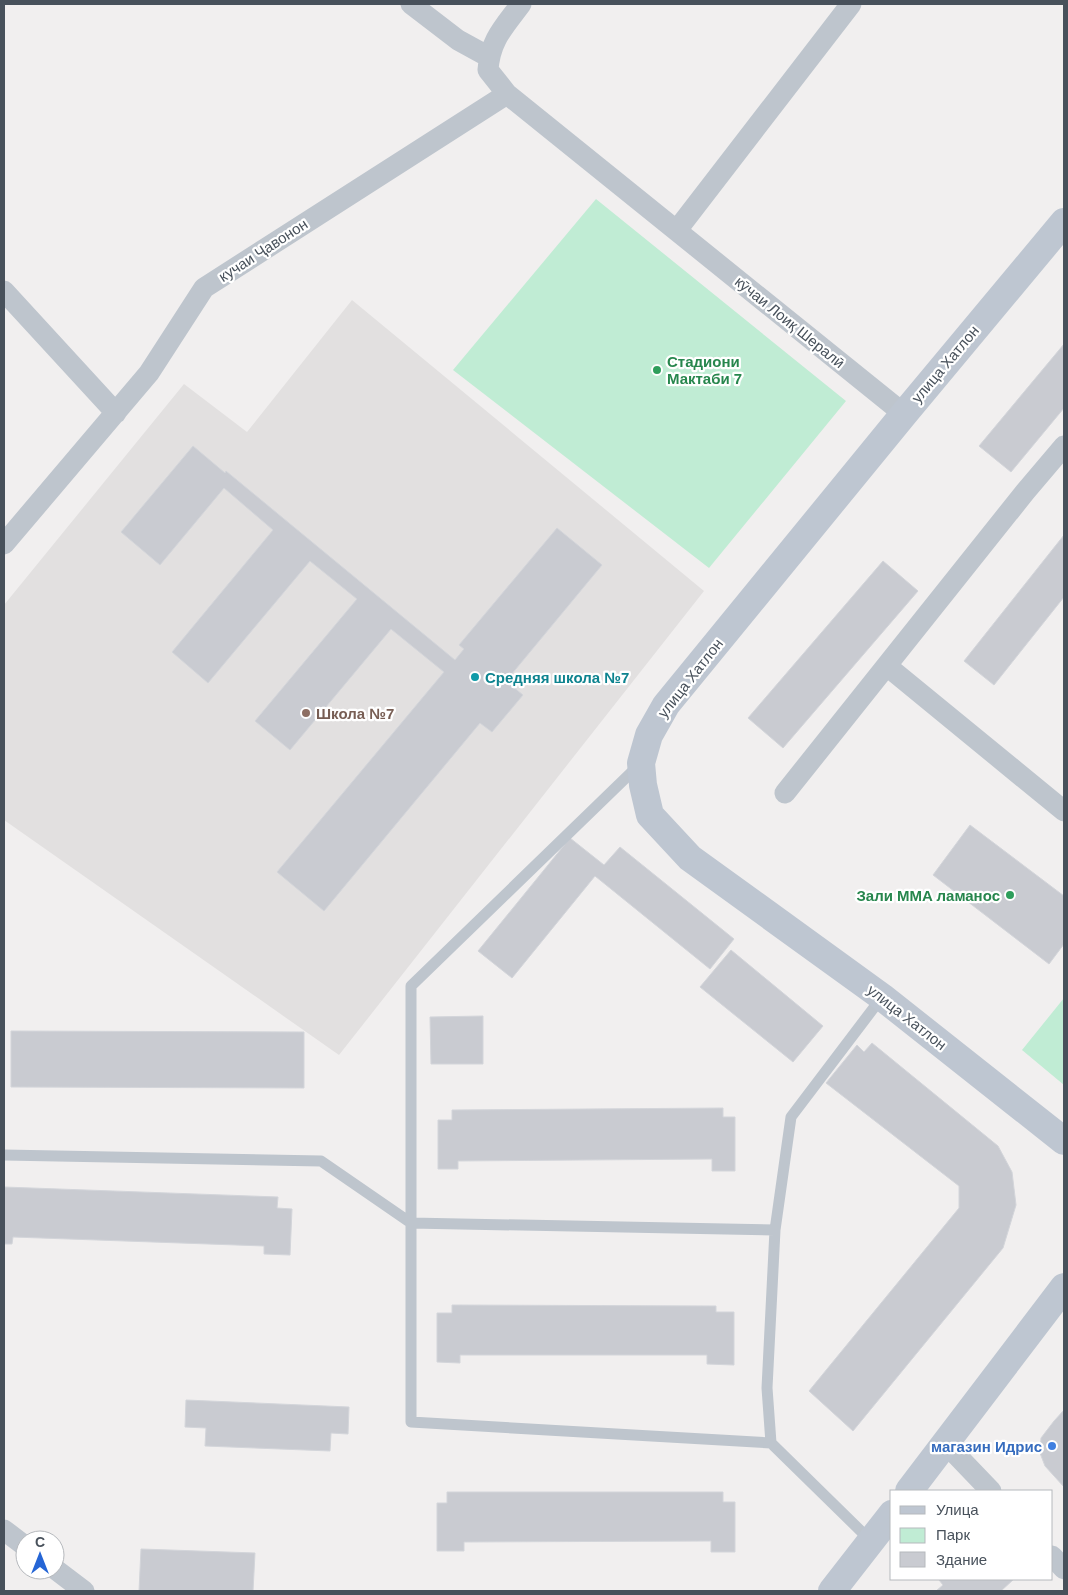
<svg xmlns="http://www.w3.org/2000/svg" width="1068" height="1595" font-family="Arial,sans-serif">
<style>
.education{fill:#e2e0e0}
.green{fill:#c0ecd4}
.building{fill:#c9cbd1;stroke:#d3d5da}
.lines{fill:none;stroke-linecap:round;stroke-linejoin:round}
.lane{stroke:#bec5cd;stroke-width:11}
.street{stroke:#bec5cd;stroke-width:21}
.secondary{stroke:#bec6d1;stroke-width:28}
.leisure-dot{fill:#2e9e5b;stroke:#fff;stroke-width:2}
.culture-dot{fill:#0f9aa8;stroke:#fff;stroke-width:2}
.education-dot{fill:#8d6e63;stroke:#fff;stroke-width:2}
.shop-dot{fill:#3f7fe0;stroke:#fff;stroke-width:2}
.labels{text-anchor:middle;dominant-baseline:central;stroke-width:4.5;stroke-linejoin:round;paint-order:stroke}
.street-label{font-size:15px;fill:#48515b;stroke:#fff}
.leisure-label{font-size:15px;font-weight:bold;fill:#27864d;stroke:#fff;text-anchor:start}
.culture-label{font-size:15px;font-weight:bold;fill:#0d838f;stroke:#fff;text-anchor:start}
.education-label{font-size:15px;font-weight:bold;fill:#785e54;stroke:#fff;text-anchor:start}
.shop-label{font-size:15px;font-weight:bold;fill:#366cbe;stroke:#fff;text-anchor:end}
</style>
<rect width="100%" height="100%" fill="#f1efef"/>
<path class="education" d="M352,300L704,591L339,1055L4,820V605L184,384L247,432Z"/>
<path class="green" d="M596,199L846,401L709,568L453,370Z
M1064,998V1085L1022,1050Z"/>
<path class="building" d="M1064,344V408L1011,472L979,446Z
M193,446L225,473L226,471L455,660L464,649L459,645L557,528L602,565L506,681L523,695L492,732L480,723L324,911L277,872L444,672L391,629L290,750L255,721L357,599L310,561L208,683L172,652L273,530L224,488L160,565L121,532Z
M1064,535V597L994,685L964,661Z
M883,561L918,591L783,748L748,718Z
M970,825L1064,896V944L1049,964L933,875Z
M570,838L604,865L620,847L734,939L710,969L595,876L512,978L478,951Z
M731,950L823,1026L793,1062L700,987Z
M483,1016V1064H431L430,1017Z
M11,1031L304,1032V1088L11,1087Z
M872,1043L998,1146L1012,1172L1016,1205L1003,1248L853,1431L809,1391L959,1208V1186L826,1083L857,1045L864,1052Z
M723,1108V1117H735V1171H712V1159L458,1161V1169H438V1120H452V1110Z
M4,1187L278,1197L277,1208L292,1209L290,1255L264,1254V1246L13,1237L12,1244H4Z
M452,1305L716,1306V1312H734V1365L707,1364V1355H460V1363L437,1362V1313H452Z
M186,1400L349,1407L348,1434L331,1433L330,1451L205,1446L206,1428L185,1427Z
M1064,1410V1487L1045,1466L1040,1453L1041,1438L1054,1421Z
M447,1492H723V1502H735V1552H711V1541L464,1542V1551H437V1503H447Z
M141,1549L255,1553L253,1591H139Z
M940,1579H1014L1001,1591H936L943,1585L939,1580Z"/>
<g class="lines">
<path class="lane" d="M638,766L411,986V1422L771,1443
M4,1155L321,1161L411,1223L775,1230
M871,1541L771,1443L767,1388L775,1230L791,1117L882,997"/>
<path class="street" d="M411,4L458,40L489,57
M521,4C504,27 490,40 488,70L507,94L904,414
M677,230L851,4
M4,291L116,413
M4,544L149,373L204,288L507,94
M887,666L1064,811
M785,793L1025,492L1064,446
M945,1443L991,1491
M4,1530L25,1546
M1052,1556L1064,1569
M55,1569L84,1591"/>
<path class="secondary" d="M1064,222L904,414L666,705L649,735L641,763L643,785L650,815L690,858L882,997L1064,1141
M909,1491L1064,1287
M832,1591L892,1514"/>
</g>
<g class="leisure-dot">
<circle cx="657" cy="370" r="5"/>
<circle cx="1010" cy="895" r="5"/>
</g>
<circle class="culture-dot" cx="475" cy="677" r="5"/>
<circle class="education-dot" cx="306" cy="713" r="5"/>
<circle class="shop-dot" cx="1052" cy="1446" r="5"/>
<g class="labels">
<g class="street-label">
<text transform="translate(263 250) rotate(-33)">кучаи Ҷавонон</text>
<text transform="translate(790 322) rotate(39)">кӯчаи Лоиқ Шералӣ</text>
<text transform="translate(945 364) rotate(-50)">улица Хатлон</text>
<text transform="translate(690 678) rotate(-52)">улица Хатлон</text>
<text transform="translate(907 1017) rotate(38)">улица Хатлон</text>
</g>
<g class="leisure-label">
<text x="667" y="361">Стадиони<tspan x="667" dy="17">Мактаби 7</tspan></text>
<text x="1000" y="895" text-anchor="end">Зали MMA ламанос</text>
</g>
<g class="culture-label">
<text x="485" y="677">Средняя школа №7</text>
</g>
<g class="education-label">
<text x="316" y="713">Школа №7</text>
</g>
<g class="shop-label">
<text x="1042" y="1446">магазин Идрис</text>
</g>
</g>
<rect width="1068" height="1595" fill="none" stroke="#48515b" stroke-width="10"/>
<rect x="890" y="1490" width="162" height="90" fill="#ffffff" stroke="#b6b9bd"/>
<rect x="900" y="1506" width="25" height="8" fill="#bec6d1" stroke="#b6b9bd"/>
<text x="936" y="1515" font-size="15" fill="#48515b">Улица</text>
<rect x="900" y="1528" width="25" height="15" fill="#c0ecd4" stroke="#b6b9bd"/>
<text x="936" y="1540" font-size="15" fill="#48515b">Парк</text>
<rect x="900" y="1552" width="25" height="15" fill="#c9cbd1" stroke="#b6b9bd"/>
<text x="936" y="1565" font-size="15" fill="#48515b">Здание</text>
<g transform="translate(40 1555)"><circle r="24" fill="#ffffff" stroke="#b6b9bd"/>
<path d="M0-4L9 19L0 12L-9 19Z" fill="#2565d5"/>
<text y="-8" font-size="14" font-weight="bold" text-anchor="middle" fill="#48515b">С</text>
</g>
</svg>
